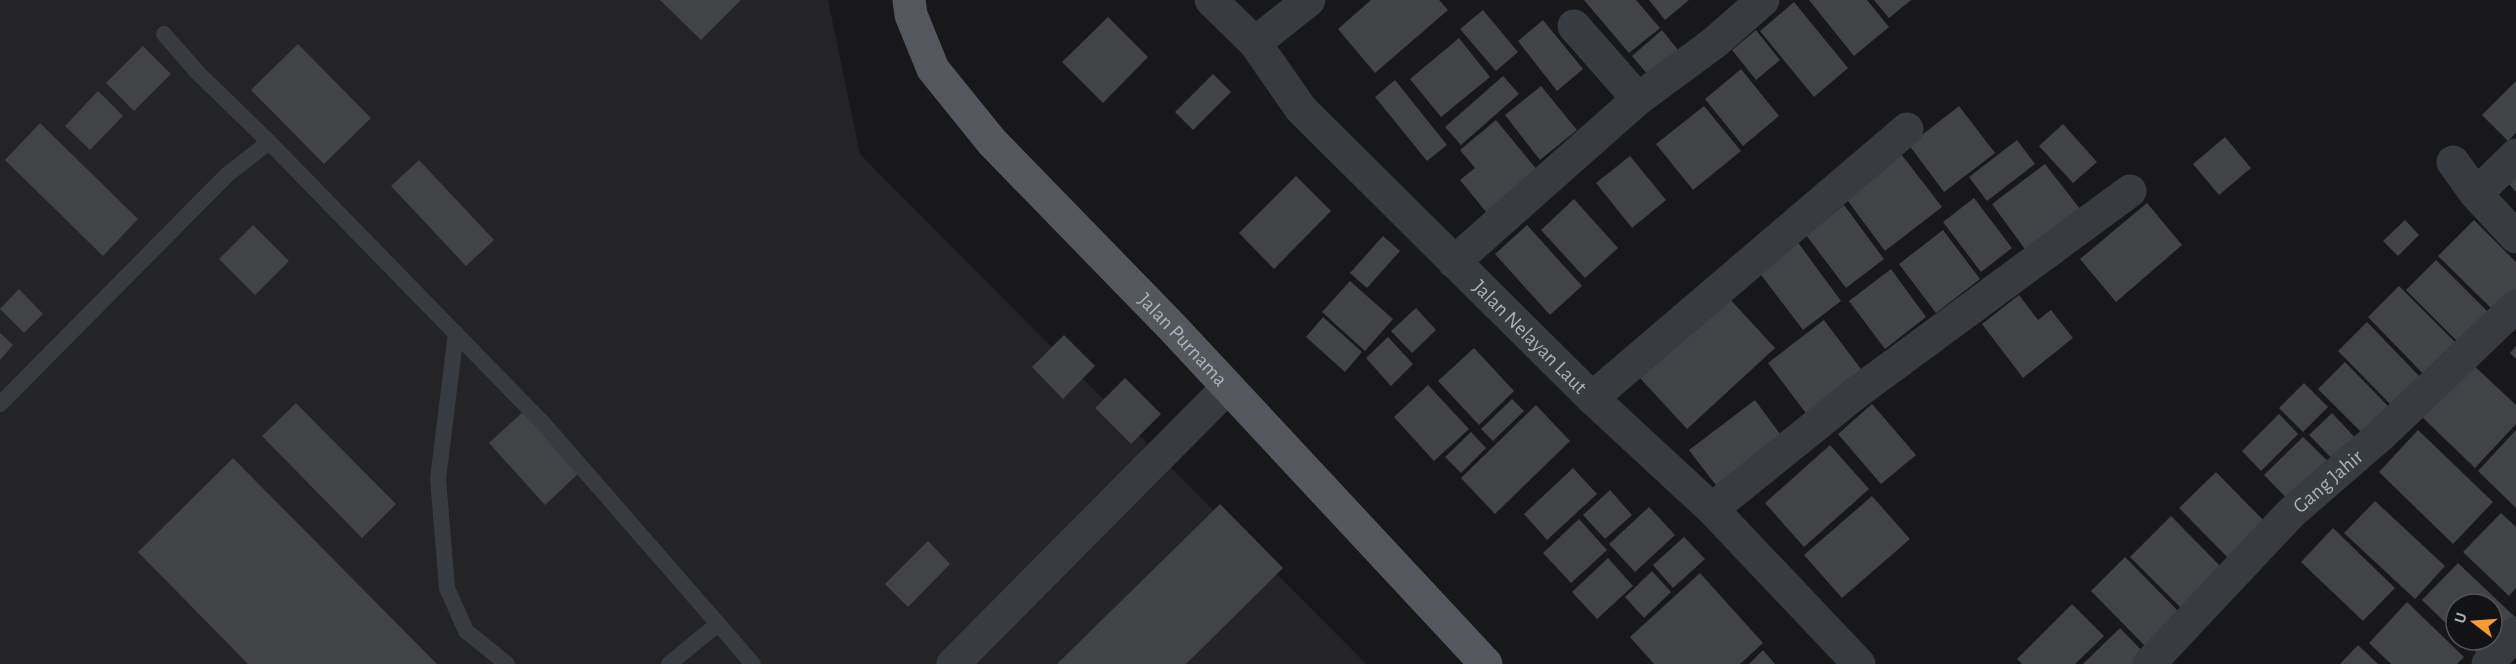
<svg xmlns="http://www.w3.org/2000/svg" width="2516" height="664" font-family="'Alegreya Sans',sans-serif">
<style>
.built{fill:#242427}
.building{fill:#424347}
.lines{fill:none;stroke-linecap:round;stroke-linejoin:round}
.lane{stroke:#383b3f;stroke-width:16}
.street{stroke:#383b3f;stroke-width:33}
.primary{stroke:#54585e;stroke-width:33}
.labels{text-anchor:middle;dominant-baseline:central;stroke-width:5;stroke-linejoin:round;paint-order:stroke}
.street-label{font-size:21px;fill:#a9b1ba;stroke:#131315}
</style>
<rect width="100%" height="100%" fill="#18181a"/>
<path class="built" d="M0,0H828L860,154L1366,664H0Z"/>
<path class="building" d="M660,0H741L701,40Z
M1371,0H1439L1448,10L1375,73L1338,29Z
M1584,0H1636L1660,28L1629,53Z
M1649,0H1689L1665,20Z
M1809,0H1867L1889,27L1854,56Z
M1874,0H1911L1889,18Z
M1794,2L1848,68L1814,97L1760,31Z
M1483,10L1518,52L1496,71L1460,29Z
M1108,17L1148,57L1103,103L1062,62Z
M1543,20L1583,69L1557,91L1518,41Z
M1662,30L1678,50L1648,75L1632,56Z
M1756,30L1780,60L1756,80L1732,50Z
M1459,38L1490,77L1441,117L1410,79Z
M298,44L371,118L324,164L251,90Z
M143,46L171,74L134,111L106,83Z
M1741,69L1779,116L1743,146L1705,99Z
M1213,74L1231,92L1193,130L1175,112Z
M1503,76L1519,94L1461,145L1445,127Z
M1395,80L1447,145L1427,161L1375,97Z
M2516,81V133L2508,141L2482,115Z
M1541,86L1577,130L1540,160L1505,115Z
M98,91L123,116L90,150L65,126Z
M1704,106L1741,151L1693,190L1656,144Z
M1959,106L1995,153L1944,192L1909,145Z
M1496,120L1538,171L1487,213L1460,180L1475,168L1460,150Z
M40,123L138,219L103,256L5,160Z
M2063,124L2097,162L2073,183L2039,146Z
M2225,137L2251,168L2219,195L2193,164Z
M2017,140L2035,164L1987,201L1969,177Z
M1901,154L1942,207L1885,251L1845,197Z
M1630,156L1666,200L1632,228L1596,183Z
M419,160L494,240L466,266L391,186Z
M2045,164L2081,210L2027,252L1992,204Z
M1296,176L1331,211L1274,269L1239,233Z
M2516,177V192L2509,184Z
M1974,198L2012,248L1981,272L1943,222Z
M1574,199L1618,248L1585,278L1541,230Z
M2147,203L2182,245L2116,302L2080,259Z
M1844,205L1884,259L1846,288L1806,235Z
M2405,220L2419,235L2398,256L2383,241Z
M2474,220L2516,262V293L2496,313L2438,256Z
M253,225L289,261L255,295L219,259Z
M1527,225L1582,286L1550,315L1495,254Z
M1943,230L1980,279L1936,313L1899,264Z
M1383,236L1400,251L1367,288L1350,273Z
M1794,237L1841,301L1803,330L1755,267Z
M2436,260L2489,313L2459,343L2406,290Z
M1891,269L1926,317L1885,349L1849,301Z
M1350,281L1393,319L1365,351L1322,312Z
M2399,286L2458,345L2426,377L2368,317Z
M19,289L43,314L24,333L0,309Z
M2019,295L2038,320L2051,310L2073,338L2023,378L1982,324Z
M1728,297L1775,348L1687,429L1640,378Z
M1416,308L1436,330L1412,353L1391,331Z
M1323,317L1362,352L1345,372L1306,337Z
M1824,320L1864,373L1808,416L1768,363Z
M2367,322L2422,379L2393,407L2338,351Z
M0,333L13,345L0,360Z
M1064,335L1095,366L1063,399L1032,367Z
M1388,337L1413,364L1391,386L1366,358Z
M2516,346V359L2510,353Z
M1474,348L1514,391L1479,425L1438,381Z
M2345,362L2390,408L2364,435L2318,389Z
M2470,362L2516,405V424L2475,468L2420,415Z
M1125,378L1161,414L1131,444L1095,408Z
M2304,383L2328,407L2303,432L2279,408Z
M1428,385L1469,429L1434,461L1394,417Z
M1512,399L1524,411L1493,441L1481,429Z
M1755,400L1783,438L1718,488L1689,450Z
M296,403L396,504L362,538L262,436Z
M1872,404L1916,455L1881,484L1838,434Z
M1536,405L1570,441L1495,514L1461,478Z
M526,409L582,470L545,505L489,443Z
M2332,413L2361,444L2339,466L2309,435Z
M2279,414L2298,434L2261,471L2242,451Z
M2418,430L2493,502L2453,544L2379,472Z
M2516,430V508L2478,471Z
M1471,432L1486,448L1461,473L1445,457Z
M2303,437L2335,468L2295,507L2264,475Z
M1830,445L1869,489L1804,547L1765,503Z
M233,458L437,664H248L138,552Z
M1573,468L1597,494L1547,540L1524,514Z
M2216,472L2271,528L2235,565L2179,508Z
M1610,490L1632,515L1605,539L1583,515Z
M1872,496L1910,539L1842,598L1804,555Z
M2375,501L2445,566L2415,599L2344,533Z
M1220,504L1283,568L1186,664H1057Z
M1649,507L1675,535L1635,572L1609,544Z
M2501,513L2516,527V588L2509,596L2463,552Z
M2171,516L2227,573L2186,613L2130,557Z
M1579,519L1607,550L1571,583L1543,553Z
M2333,528L2395,588L2363,621L2301,562Z
M1684,537L1705,559L1673,588L1653,565Z
M928,541L950,564L908,607L885,584Z
M2125,557L2186,619L2152,653L2091,591Z
M1608,558L1633,586L1597,619L1572,592Z
M2458,563L2515,617L2479,655L2464,640H2492V604H2456V633L2422,600Z
M1652,571L1671,592L1644,618L1625,597Z
M1700,573L1763,643L1740,664H1654L1630,637Z
M2407,602L2464,657L2457,664H2391L2369,643Z
M2072,604L2104,636L2075,664H2022L2017,659Z
M2120,628L2149,658L2144,664H2083Z
M2358,645L2378,664H2340Z
M1763,650L1775,664H1749Z"/>
<g class="lines">
<path class="lane" d="M164,34L197,72L269,142
M456,333L438,479L447,588L466,631L507,664
M0,404L228,174L269,142L543,423L753,664
M669,664L718,624"/>
<g class="street">
<path id="s1" d="M1211,0L1255,43L1301,109L1592,398L1712,509L1859,664"/>
<path d="M1574,26L1638,99"/>
<path d="M1255,43L1309,0"/>
<path d="M2453,162L2476,194L2516,155"/>
<path d="M2476,194L2516,237"/>
<path d="M1454,262L1638,99L1714,43L1763,0"/>
<path d="M1592,398L1907,129"/>
<path d="M1712,509L1856,393L2130,191"/>
<path d="M953,664L1227,388"/>
<path id="s2" d="M2149,664L2291,513L2382,434L2516,306"/>
<path d="M2488,664L2516,633"/>
</g>
<path class="primary" id="s3" d="M909,0L911,15L933,69L992,142L1172,327L1486,664"/>
</g>
<g class="labels">
<g class="street-label">
<text stroke="none"><textPath href="#s1" startOffset="465">Jalan Nelayan Laut</textPath></text>
<text stroke="none"><textPath href="#s3" startOffset="442">Jalan Purnama</textPath></text>
<text stroke="none"><textPath href="#s2" startOffset="256">Gang Jahir</textPath></text>
</g>
</g>
<g transform="translate(2474 622) rotate(287)"><circle r="28" fill="#131315" stroke="#4f5257" stroke-width="1.5"/>
<path d="M0-4.5L10 22L0 15L-10 22Z" fill="#fb9a2f"/>
<text y="-9" font-size="16" font-weight="bold" text-anchor="middle" fill="#a9b1ba">U</text>
</g>
</svg>
